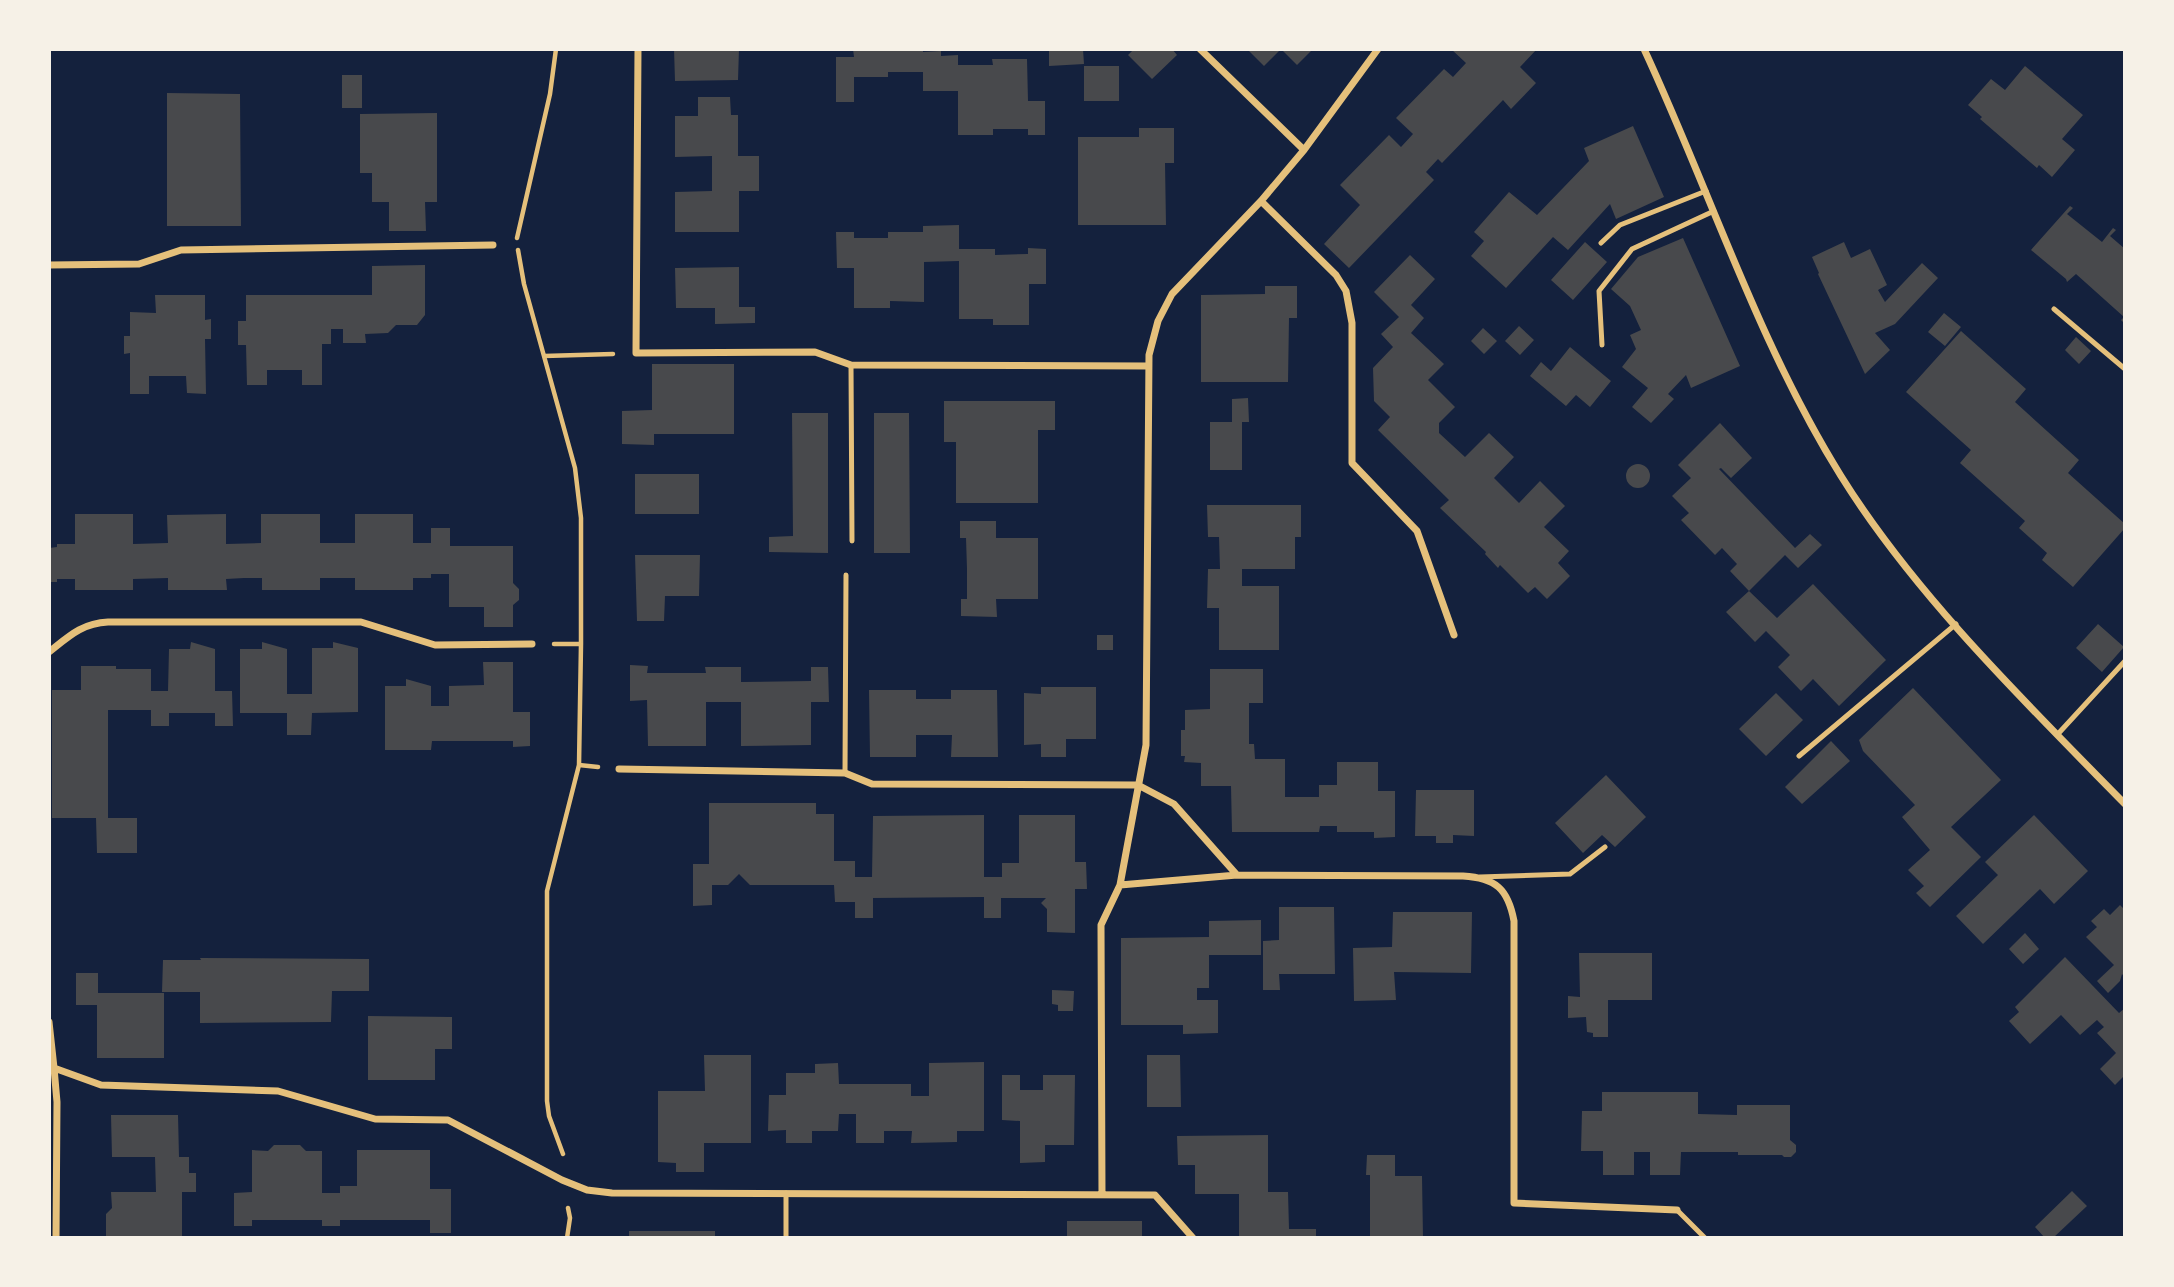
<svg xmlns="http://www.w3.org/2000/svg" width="2174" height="1287" font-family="Raleway,sans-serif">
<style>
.building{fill:#48494c}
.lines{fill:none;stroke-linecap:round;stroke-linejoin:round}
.path{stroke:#e5c07b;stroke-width:4.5}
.service{stroke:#e5c07b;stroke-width:5}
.minor{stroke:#e5c07b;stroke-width:7}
</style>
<rect width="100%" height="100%" fill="#14213d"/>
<path class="building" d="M674,49H739L738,80L675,81Z
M853,49H923V52L941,51V56L958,55V65H993L992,59H1027L1028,101H1045V135H1028V129H993V135H958V91H923V72H888V77H854V102H836V57H854Z
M1049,49H1083L1084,64L1049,66Z
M1134,49H1172L1177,55L1152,79L1128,55Z
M1247,49H1313L1297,65L1281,49L1264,66Z
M1451,49H1537L1520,67L1536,83L1511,109L1503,100L1442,163L1438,159L1426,172L1434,180L1349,268L1324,244L1360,205L1340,185L1389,135L1401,147L1413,134L1396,118L1444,69L1453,77L1466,63Z
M1084,66H1119V101H1084Z
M2025,66L2083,115L2062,139L2075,150L2052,177L2039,165L2037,168L1980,119L1982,117L1968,105L1991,79L2005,90Z
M342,75H362V108H342Z
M167,93L240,94L241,226H167Z
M698,97H730L731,115H738V156H759V191H739V232H675V192L712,191V156L675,157V116H698Z
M437,113V202H425L426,231H389V202H372V173H360V114Z
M1633,126L1664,197L1616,219L1610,204L1568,250L1553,237L1506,288L1471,256L1484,241L1474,232L1509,192L1537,215L1589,161L1584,148Z
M1139,128H1174V163H1165L1166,225H1078V137H1139Z
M2070,206L2073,208L2067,214L2102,242L2113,228L2116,230L2110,236L2125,249V320L2123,322L2121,320L2124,317L2076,274L2067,282L2066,279L2031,250Z
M959,225V249H995V255L1028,254V248L1046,249V284H1029V325H993V319H959V261L924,262V302L890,301V308H854V268H837L836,232H854V238H888V232H923V226Z
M1683,238L1740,366L1691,388L1686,375L1668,394L1674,399L1651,423L1632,407L1648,388L1622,367L1636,349L1630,335L1641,330L1630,306L1611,289L1638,257Z
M1585,242L1607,262L1573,300L1551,280Z
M1844,242L1851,258L1870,249L1887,285L1878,290L1885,302L1922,263L1938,278L1895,324L1875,333L1890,350L1865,374L1818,274L1819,273L1812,257Z
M1410,255L1435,279L1411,305L1424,318L1411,333L1444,364L1428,380L1455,407L1439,423V433L1465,457L1489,433L1514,457L1494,478L1519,503L1540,481L1565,506L1544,527L1569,551L1558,563L1570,576L1547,599L1535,587L1528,593L1500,565L1498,568L1485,554L1486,552L1440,508L1449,500L1378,430L1390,417L1374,401L1373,368L1393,347L1381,334L1399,317L1374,292Z
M425,265V315L417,325H396L388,333L365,334L366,343H343V329H331V344H322V385H302V370H267V385H247L246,345H238V321H246V295H372V266Z
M739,267V307H755V323L715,324V308H676L675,268Z
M1265,286H1297V318H1289L1288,382H1201V295L1265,294Z
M155,295H205V320L211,319V339H205L206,394L187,393L186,376H149V394H130V353L124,354V336H130V312L156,313Z
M1944,313L1961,327L1945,346L1928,332Z
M1519,326L1534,340L1520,355L1505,341Z
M1483,328L1497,341L1484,354L1471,341Z
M1961,331L2026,389L2015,402L2079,460L2068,473L2125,524V528L2073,587L2042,560L2047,553L2019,528L2025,521L1960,463L1971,450L1906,392Z
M2076,337L2091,351L2079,364L2065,350Z
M1570,347L1611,381L1590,407L1576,395L1566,406L1530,376L1541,362L1551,371Z
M652,364H734V434H654V445L622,444V411L652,410Z
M1248,398L1249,422H1242V470H1210V422H1232V399Z
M944,401H1055V430H1038V503H956V442H944Z
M792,413H828V553L769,552V537L793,536Z
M874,413H909L910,553H874Z
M1720,423L1752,458L1731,478L1721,468L1719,469L1795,548L1810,534L1822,545L1798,568L1785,555L1749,591L1730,571L1737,564L1722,548L1715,555L1681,520L1689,513L1672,496L1691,478L1678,465Z
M1626 476a12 12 0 1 1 24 0a12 12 0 1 1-24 0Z
M635,474H699V514H635Z
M1207,505H1301V537H1295V569H1242V586H1279V650H1219V608H1207L1208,569H1220L1219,537H1208Z
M75,514H133V544L168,543L167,515L226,514V544L261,543V514H320V543H355V514H413V543H431V528H450V546H513V583L519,589V600L513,605V627H484V607H449V574H431V578H413V590H355V578H320V590H262V578H244L226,579L227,590H168V578L133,579V590H75V579H57V582H49V548L57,547V544H75Z
M960,521H996V538H1038V599H996L997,617L961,616V599H967V569L966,538H960Z
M635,555H700L699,596H665L664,621H637Z
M1813,584L1886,660L1839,706L1813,679L1801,691L1778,667L1790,655L1766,631L1755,642L1726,612L1749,591L1777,618Z
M2098,624L2124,647L2102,672L2076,648Z
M1097,635H1113V650H1097Z
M191,642L215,649V691H232L233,726H215V713H169V726H151V710H108V818H137V853H97L96,818H52V690H81V666H116V669H151V691H168L169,649H190Z
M262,642L287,649V694H312V648H333V642L358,648V712L312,713L311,735H287V713H240V649H262Z
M483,662H513V712H530V746L513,747V741H432L431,750H385V686H406V679L431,686V706H449V686L484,685Z
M630,665L648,666L647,673H706L705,667H741V682L811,681V667H828L829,702H811V745L741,746V702H706V746H648L647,700L630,701Z
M1210,669H1263V703H1249V744H1254L1255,759H1285V797H1319V785H1337V762H1378V791H1395V837L1374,838V832H1337V826H1320L1319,832H1232L1231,786H1201V763L1184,762L1185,756H1181V730H1185V710L1210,709Z
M1041,687H1096V739H1066V757H1041V744L1024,745V693L1041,694Z
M1913,688L2001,780L1951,827L1981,857L1930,907L1916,893L1924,886L1908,870L1930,850L1902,817L1915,805L1863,751L1859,740Z
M869,690H916V699H951V690H997L998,757H951L952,735H916V757H870Z
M1776,693L1803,720L1766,756L1739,729Z
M1831,741L1850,761L1802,804L1785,787Z
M1606,775L1646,817L1615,847L1602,835L1583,853L1555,823Z
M1416,790H1474V836L1453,835V843H1436V836H1415Z
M709,803H816V814H834V861H855V877H872L873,816L984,815V877H1002V863H1019V815H1075V862H1086L1087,889H1075V933L1047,932V909L1041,903L1046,898H1001V918H984V897L873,898V918H855V902H835L834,885H750L739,874L728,885H712V905L693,906V864H709Z
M2034,815L2088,871L2054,904L2040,889L1983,944L1956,916L1998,875L1985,862Z
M2120,905L2125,910V978L2122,974L2120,981L2108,993L2097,981L2114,965L2086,937L2097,927L2091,921L2104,909L2110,915Z
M1279,907H1334L1335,974H1279L1280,990H1263V941L1279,940Z
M1393,912H1472L1471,973L1394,972L1396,1000L1354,1001L1353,948L1392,947Z
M1261,920V955H1209V988H1197V1000H1218V1033L1183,1034V1025H1121V938L1209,937V921Z
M2025,933L2039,949L2023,964L2009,949Z
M1579,953H1652V1000H1608V1037H1593V1033L1587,1032L1586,1017L1568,1018V996L1580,997Z
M2065,957L2119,1013L2125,1008V1079L2123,1077L2115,1085L2100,1069L2116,1053L2097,1033L2104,1027L2097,1020L2080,1035L2061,1015L2030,1044L2009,1021L2019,1012L2015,1007Z
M200,958L369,959V991H332L331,1022L200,1023V992H162L163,960H201Z
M76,973H98V993H164V1058H97V1005H76Z
M1052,990L1074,991L1073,1011H1058V1005L1052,1004Z
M368,1016L452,1017V1049H435V1080H368Z
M704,1055H751V1143H704V1172H676V1163L658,1162V1091H705Z
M1147,1055H1180L1181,1107H1147Z
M984,1062V1131H957V1142L911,1143L912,1131H884V1143H856V1114H839L838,1131H812V1143H786V1130L768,1131L769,1095H786V1073H815V1064L838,1063L839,1084H911V1096H929V1063Z
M1002,1075H1020V1090H1043V1075H1075L1074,1145H1045V1162L1020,1163V1121L1002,1120Z
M1602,1092H1698V1114L1737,1115V1105H1790V1140L1796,1145V1152L1791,1157H1784L1782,1155H1738V1152H1681L1680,1175H1650V1152H1634V1175H1603V1151H1581L1582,1111H1602Z
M111,1115H178L179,1157H189V1173H196V1192H182V1238H106V1214L112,1208L111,1192H156L155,1157H112Z
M1268,1135V1192H1288L1289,1229H1316V1238H1254L1239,1236V1194H1195V1165H1178L1177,1136Z
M274,1145H300L306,1151H322V1193H340V1186H357V1150H430V1189H451V1233H430V1220H340V1226H322V1220H252V1226H234V1193L252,1192V1150L268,1151Z
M1367,1155H1395V1176H1422L1423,1238H1370V1175H1366Z
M2072,1191L2087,1206L2053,1238H2045L2035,1227Z
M1067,1221H1142V1238H1067Z
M629,1231H715V1238H629Z"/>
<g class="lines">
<path class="path" d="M517,238L550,94L556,49
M518,250L524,284L575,468L581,518V644L579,765L547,891V1101L549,1116L563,1154
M544,356L613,354
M554,644H581
M579,765L598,767
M567,1238L570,1218L568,1208"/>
<path class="service" d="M1601,243L1620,225L1706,191
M2054,309L2125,369
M1602,345L1599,291L1632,249L1714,211
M851,365L852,541
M2057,735L2125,661
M1799,756L1956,624
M845,773L846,575
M1480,877L1570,874L1605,847
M786,1193V1238
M1677,1210L1705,1238"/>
<path class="minor" d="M638,49L636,353L815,352L851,365L1147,366
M1200,49L1304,150
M1644,49C1710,191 1758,343 1841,476C1915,595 2027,704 2125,804
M1261,201L1336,275L1346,291L1352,323V463L1417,531L1454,635
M49,265L139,264L181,250L493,245
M49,652C68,637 82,623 108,622H361L435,645L532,644
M619,769L845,773L872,784L1138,785L1174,804L1237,875L1120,885L1146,745L1149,355L1158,321L1172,294L1261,201L1304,150L1378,49
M1237,875L1463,876C1496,878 1508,889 1514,921V1203L1677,1210
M49,1022L54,1068
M1102,1194L1101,925L1120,885
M56,1238L57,1102L54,1068L101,1085L278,1091L375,1119L448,1120L562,1180L587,1190L612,1193L1155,1195L1193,1238"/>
</g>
<rect width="2174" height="1287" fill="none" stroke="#f6f1e7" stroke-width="102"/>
</svg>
